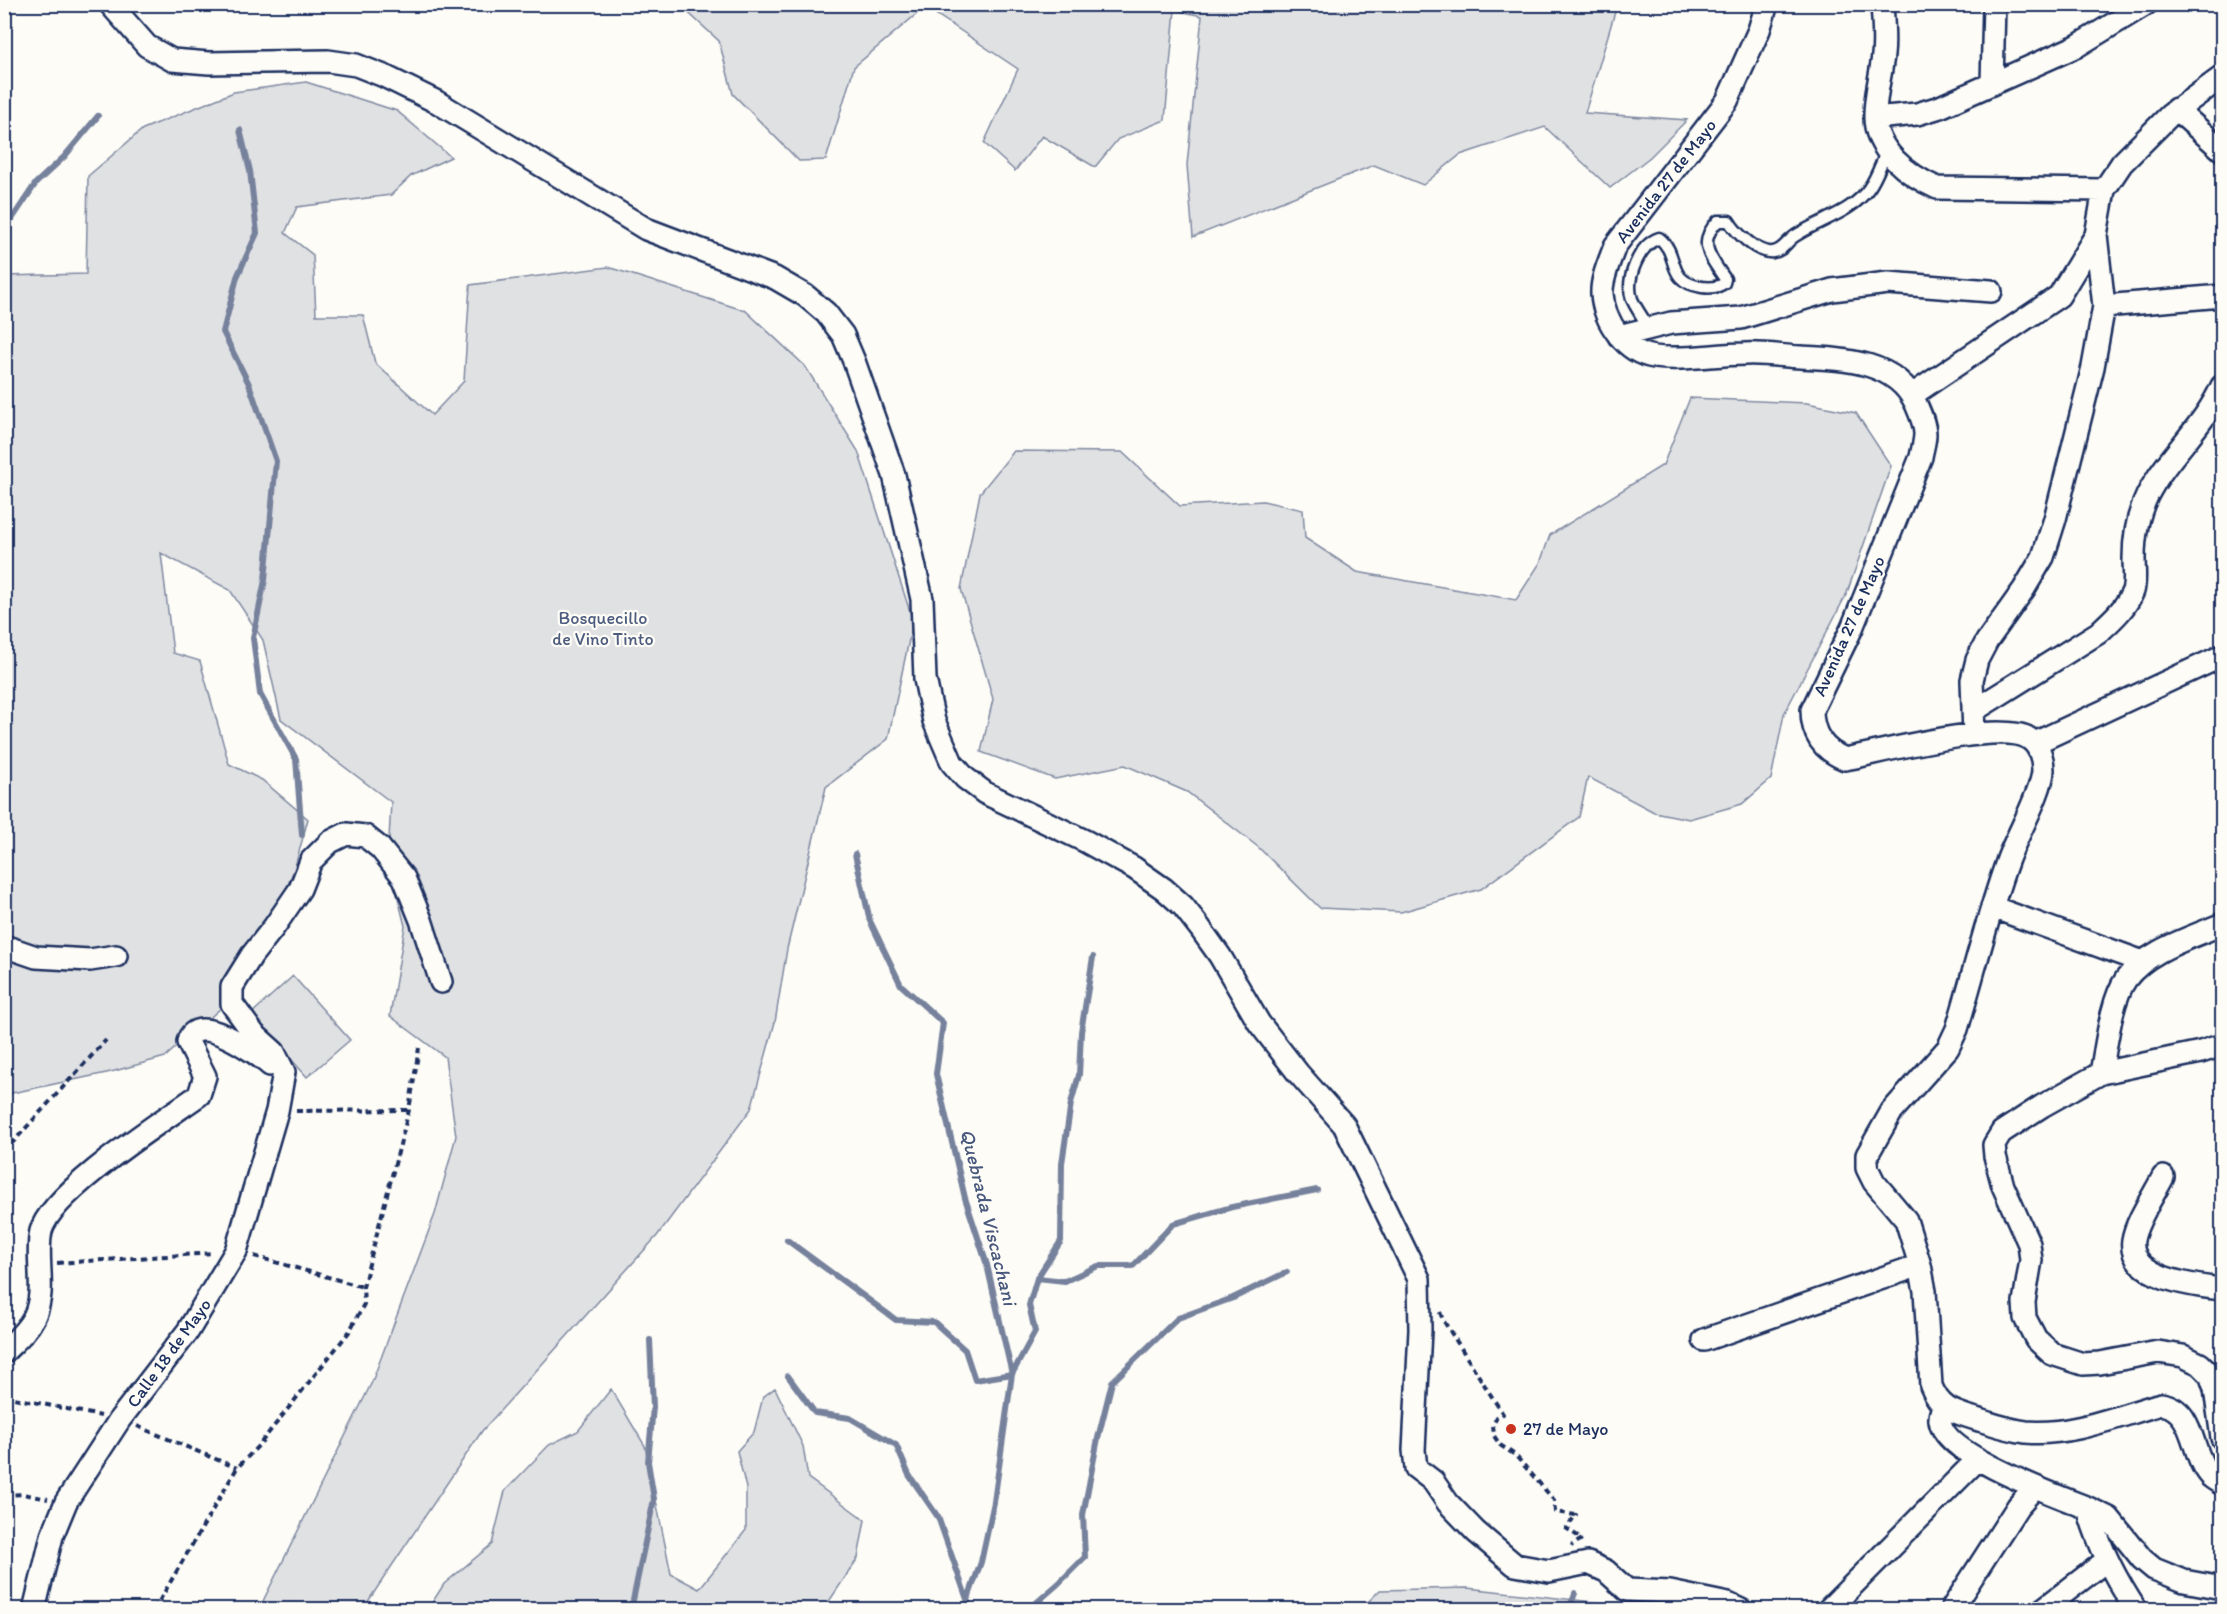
<svg xmlns="http://www.w3.org/2000/svg" width="2227" height="1614" font-family="Itim,sans-serif">
<style>
.green{fill:#e0e1e3;stroke:#7e88a0;stroke-width:1.5}
.lines{fill:none;stroke-linecap:round;stroke-linejoin:round}
.stream{stroke:#76819c;stroke-width:6}
.service-casing{stroke:#1b2f5e;stroke-width:15}
.minor-casing{stroke:#1b2f5e;stroke-width:26}
.path{stroke:#1b2f5e;stroke-width:4;stroke-dasharray:6 4.5;stroke-linecap:butt}
.service{stroke:#fdfcf7;stroke-width:10}
.minor{stroke:#fdfcf7;stroke-width:21}
.poi-dot{fill:#c8321e;stroke:#fdfcf7;stroke-width:2}
.labels{text-anchor:middle;dominant-baseline:central;stroke-width:4.5;stroke-linejoin:round;paint-order:stroke}
.street-label{font-size:18px;fill:#1b2f5e;stroke:#fdfcf7}
.park-label{font-size:18px;fill:#4c5c7f;stroke:#fdfcf7}
.poi-label{font-size:18px;fill:#1b2f5e;stroke:#fdfcf7;text-anchor:start}
.water-label{font-size:20px;font-style:italic;fill:#49587d;stroke:#fdfcf7}
</style>
<rect width="100%" height="100%" fill="#fdfcf7"/>
<filter id="ink" filterUnits="userSpaceOnUse"><feTurbulence type="fractalNoise" baseFrequency=".0167" numOctaves="2"/><feDisplacementMap in="SourceGraphic" scale="12" xChannelSelector="R" yChannelSelector="G"/><feConvolveMatrix kernelMatrix="1 2 1 2 8 2 1 2 1" color-interpolation-filters="sRGB"/></filter>
<g filter="url(#ink)">
<path class="green" d="M680,5H1617L1585,113L1687,120L1650,157L1610,188L1545,127L1460,155L1423,185L1374,165L1193,237L1187,165L1202,16L1175,10L1165,120L1118,139L1095,167L1042,136L1015,171L984,143L1018,69L925,7L854,67L826,160L799,161L733,94L719,41Z
M306,82L397,111L451,157L411,176L391,195L297,207L285,233L313,255L316,315H363L375,363L432,415L464,381L470,285L608,267L746,311L805,366L858,451L913,621L888,739L826,787L787,949L775,1022L751,1109L657,1236L482,1431L363,1609H261L264,1599L372,1382L435,1214L456,1136L445,1057L390,1016L405,926L388,858L391,802L281,719L263,640L230,590L161,553L173,653L200,661L229,764L262,780L308,819L294,870L245,987L165,1057L111,1072L7,1094L4,1080V276L86,274L88,176L143,129L234,92Z
M1690,398L1807,403L1856,413L1891,466L1847,593L1784,714L1771,779L1742,804L1689,819L1654,812L1588,777L1579,817L1481,889L1401,912L1320,908L1258,847L1187,792L1125,765L1055,779L981,752L993,699L961,589L980,493L1014,451L1122,452L1180,506L1263,501L1303,510L1305,538L1357,572L1516,600L1540,563L1550,535L1663,465Z
M293,976L350,1040L307,1077L251,1014Z
M775,1388L803,1446L808,1478L865,1520L858,1558L824,1609L651,1610L638,1603L634,1610L428,1609L444,1584L492,1544L505,1491L549,1445L578,1431L611,1389L645,1446L671,1574L699,1589L746,1530V1488L737,1451L754,1432L763,1397Z
M1467,1588L1602,1603L1618,1609H1361L1380,1590Z"/>
<g class="lines">
<path class="stream" d="M240,130L250,171L257,233L237,277L223,332L249,384L276,461L265,580L253,638L260,694L296,759L302,835
M4,231L36,183L64,157L98,116
M855,854L870,921L901,985L943,1023L936,1074L965,1198L987,1265L1012,1374L994,1502L981,1562L964,1610
M787,1240L896,1320L934,1322L965,1350L975,1380L1012,1374L1035,1332L1029,1305L1037,1278L1061,1241L1062,1163L1071,1103L1079,1075L1081,1032L1093,957
M1037,1278L1065,1281L1098,1266H1133L1173,1224L1232,1207L1317,1190
M788,1376L815,1413L850,1418L896,1445L909,1475L938,1517L968,1602
M631,1610L654,1499L648,1462L653,1407L650,1340
M1028,1610L1058,1584L1085,1557L1083,1515L1098,1438L1112,1382L1178,1318L1233,1298L1287,1272
M1569,1610L1575,1593"/>
<defs>
<path id="service" d="M1649,328C1644,319 1636,309 1632,299C1625,279 1639,245 1659,238C1681,255 1664,281 1702,287C1710,288 1718,288 1724,283L1725,279C1711,258 1696,243 1718,221H1729C1736,233 1758,254 1773,252C1783,251 1787,241 1795,236C1819,220 1852,213 1869,188C1877,177 1881,163 1887,151"/>
<path id="minor" d="M110,4L147,46L172,60L209,63L328,61L356,65L384,76L437,102L646,229L775,278L806,296L826,313L843,335L854,361L894,475L922,599L925,679L929,698L934,721L952,763L965,778L985,793L1085,841L1134,868L1164,889L1183,906L1200,928L1220,956L1259,1023L1298,1073L1344,1125L1419,1279L1420,1330L1414,1450L1416,1468L1433,1481L1448,1503L1476,1532L1515,1565L1549,1571L1588,1563L1606,1571L1627,1590L1670,1592L1728,1604L1741,1610
M1767,4L1759,30L1727,101L1615,246C1610,260 1601,279 1602,294C1604,322 1626,353 1654,357C1684,361 1715,354 1745,354C1763,353 1782,356 1800,357C1842,359 1896,360 1916,404C1920,413 1925,424 1925,434C1925,442 1922,450 1921,457L1852,628L1812,710C1812,734 1823,750 1845,759C1881,752 1999,721 2028,738C2039,744 2043,758 2043,770C2043,790 2016,837 2008,859C1988,914 1974,972 1957,1029L1948,1048L1892,1111L1867,1155V1168L1874,1182L1906,1220L1920,1265L1925,1291L1931,1386C1940,1409 1953,1412 1976,1419C1992,1424 2009,1430 2026,1432C2071,1436 2118,1416 2161,1404C2196,1409 2190,1455 2210,1476C2213,1479 2219,1482 2222,1484
M1882,4C1883,21 1885,39 1883,55C1881,75 1875,95 1875,115C1874,150 1908,175 1937,188L2104,190
M1992,84L1994,4
M2176,109L2222,150
M1875,118L1917,114L1940,107L2077,46L2146,4
M2104,306L2222,296
M1619,336L1671,323L1741,318L1832,290L1888,283L1991,291
M1912,395L2059,296L2096,235L2104,190L2122,163L2170,115L2222,77
M1973,711L2098,633C2111,621 2126,608 2133,591C2136,581 2134,569 2134,559C2134,538 2138,514 2147,496C2167,456 2204,427 2222,386
M1974,734L1972,680L1977,660L1987,641L2024,589L2043,557L2055,519L2093,367L2104,306L2096,235
M2035,743L2222,656
M1992,907L2143,962
M4,946L36,957L90,960L116,956
M2222,1045L2201,1052L2101,1073L2042,1106L2002,1132L1994,1145L1995,1156L2003,1186L2029,1244L2031,1260L2024,1302L2025,1318L2036,1339L2052,1354L2083,1364L2100,1363L2158,1352L2183,1356L2200,1364L2210,1374L2215,1389L2222,1438
M2101,1073C2106,1048 2111,1000 2126,979C2147,950 2191,938 2222,924
M2163,1177C2154,1195 2136,1221 2133,1240C2127,1279 2197,1286 2222,1289
M1704,1340L1920,1265
M4,1352C15,1341 27,1331 34,1317C47,1291 35,1258 41,1231C51,1192 164,1120 199,1095L205,1076L188,1042C195,1009 257,1053 270,1065
M1943,1406C1942,1410 1939,1416 1940,1420C1942,1455 2058,1496 2088,1508C2098,1545 2115,1578 2136,1610
M2088,1508L2109,1518L2142,1559L2154,1569L2184,1581L2222,1588
M34,1610L52,1536L66,1502L120,1419L188,1331L236,1251L277,1111L284,1072L274,1052L254,1034L232,1004V987L252,955L274,927L300,889L311,861L330,842L346,834L365,836L380,848L404,878L421,920L441,982
M1828,1610L1978,1459
M1951,1610L2018,1506L2035,1487
M2042,1610L2107,1560"/>
</defs>
<use href="#service" class="service-casing"/>
<use href="#minor" class="minor-casing"/>
<path class="path" d="M296,1111L409,1110
M4,1152L106,1040
M254,1256L363,1287
M57,1263L214,1253
M1440,1312L1443,1320L1503,1414L1497,1417L1493,1425L1494,1436L1500,1445L1515,1455L1554,1500L1555,1512L1576,1515L1566,1528L1582,1539L1571,1546
M4,1396L101,1416
M137,1426L237,1468
M4,1495L23,1494L48,1499
M154,1610L237,1468L259,1445L349,1332L364,1304L363,1287L409,1110L419,1048"/>
<use href="#service" class="service"/>
<use href="#minor" class="minor"/>
</g>
</g>
<circle class="poi-dot" cx="1511" cy="1429" r="6"/>
<g class="labels">
<g class="street-label">
<text transform="translate(1666 181) rotate(-52)">Avenida 27 de Mayo</text>
<text transform="translate(1849 626) rotate(-66)">Avenida 27 de Mayo</text>
<text transform="translate(169 1353) rotate(-54)">Calle 18 de Mayo</text>
</g>
<g class="park-label">
<text x="603" y="618">Bosquecillo<tspan x="603" dy="21">de Vino Tinto</tspan></text>
</g>
<g class="poi-label">
<text x="1523" y="1429">27 de Mayo</text>
</g>
<g class="water-label">
<text transform="translate(989 1217) rotate(76)">Quebrada Viscachani</text>
</g>
</g>
<rect width="2227" height="1614" fill="none" stroke="#fdfcf7" stroke-width="24"/>
<rect x="12" y="12" width="2203" height="1590" fill="none" stroke="#1b2f5e" stroke-width="2" filter="url(#ink)"/>
</svg>
